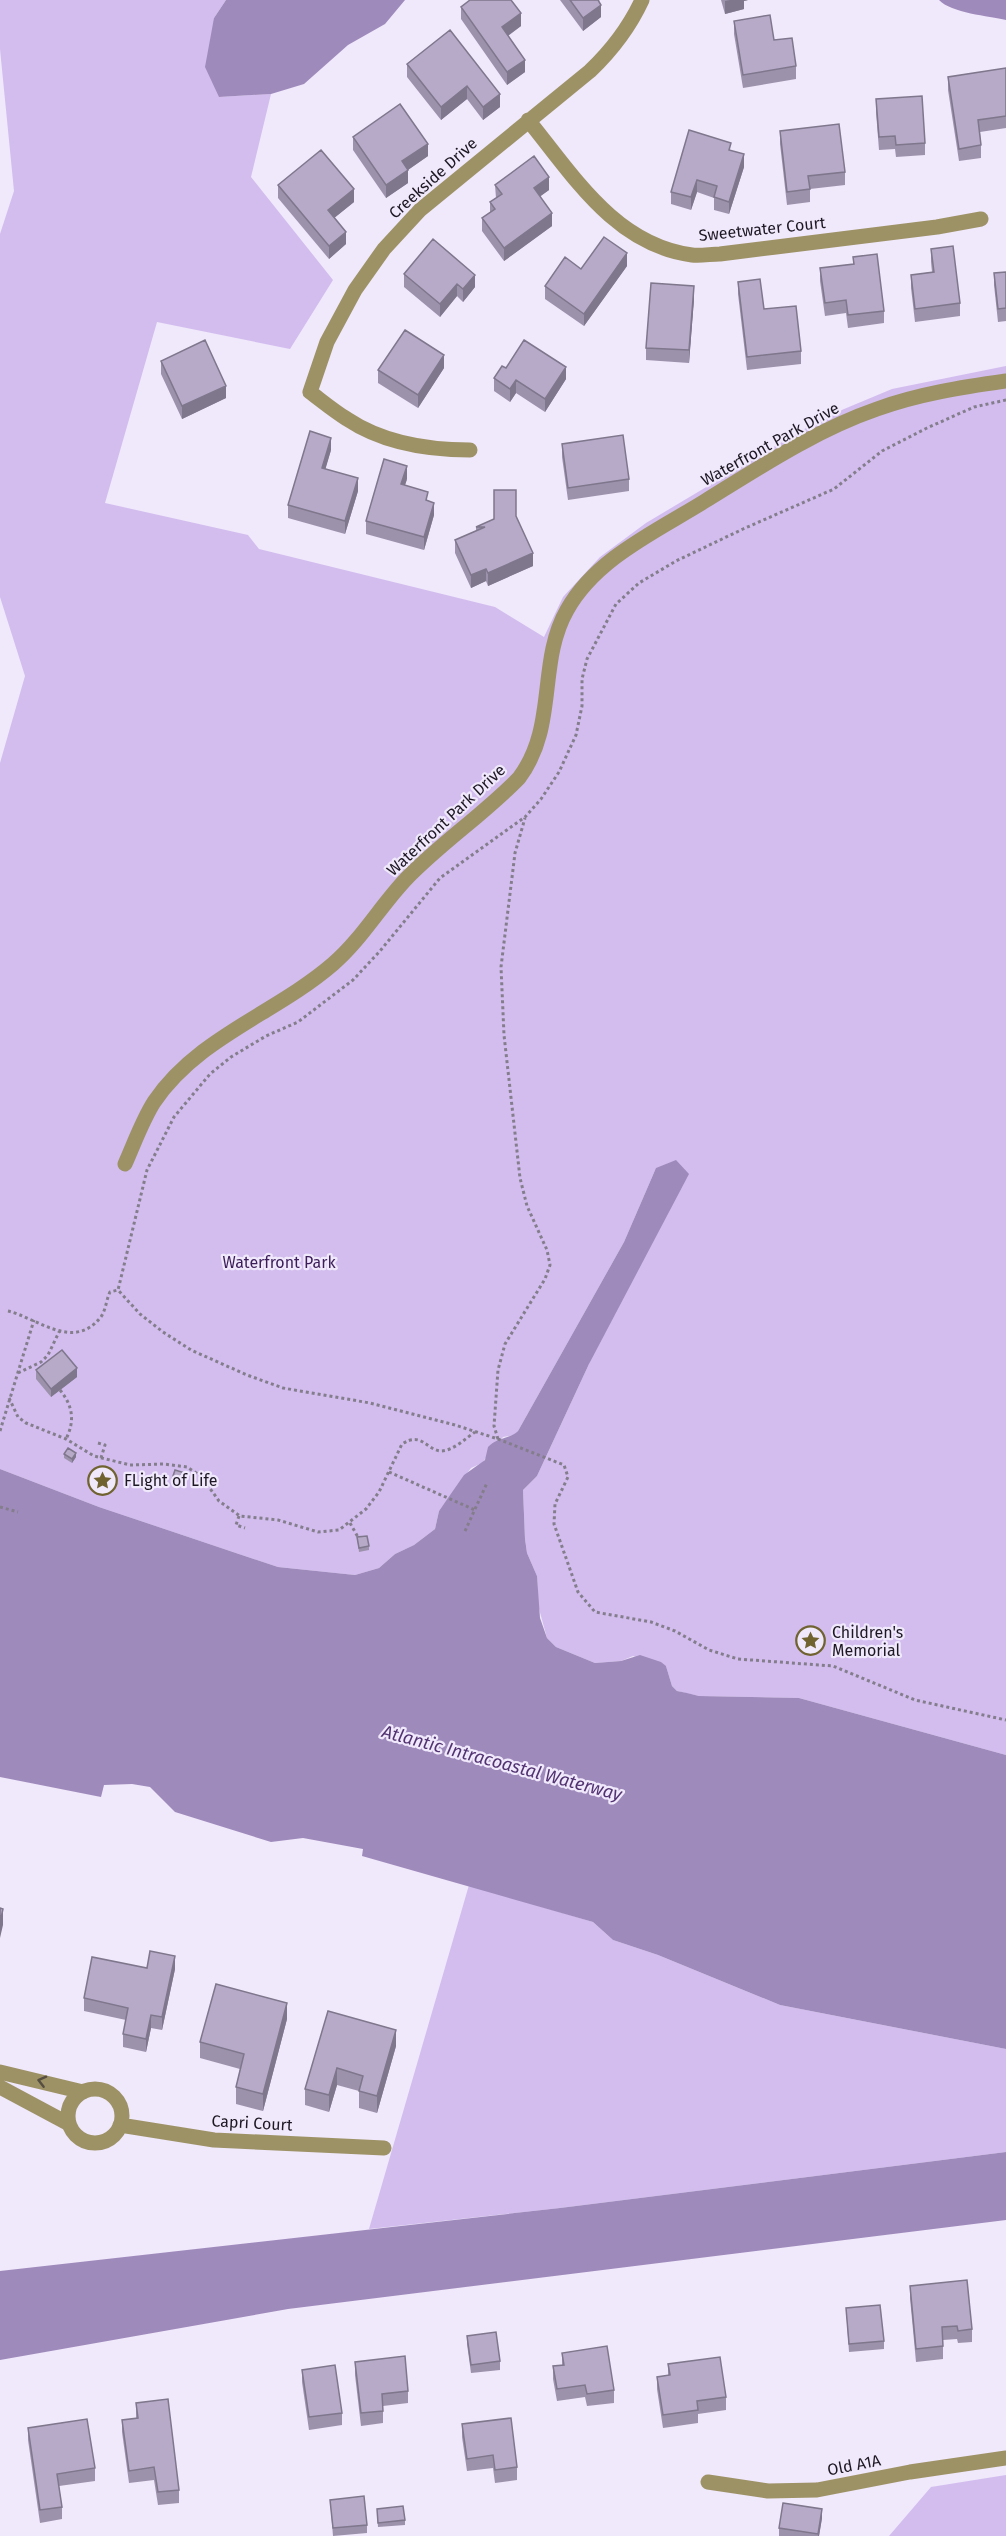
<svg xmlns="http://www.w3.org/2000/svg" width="1006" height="2536" font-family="'Fira Sans',sans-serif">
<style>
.green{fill:#d2bdee}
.water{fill:#9f8abc}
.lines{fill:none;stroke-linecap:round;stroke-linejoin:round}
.path{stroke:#847e8c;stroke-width:3;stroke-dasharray:3 3;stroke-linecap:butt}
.street{stroke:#9d9266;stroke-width:15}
.wall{fill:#9d92ac}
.shaded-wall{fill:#7f778c}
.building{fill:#b6aac8;stroke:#7f778c;stroke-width:1.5}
.oneway{stroke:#564e41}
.labels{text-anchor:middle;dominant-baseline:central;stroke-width:4.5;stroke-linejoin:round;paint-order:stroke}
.street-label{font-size:16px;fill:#1c1722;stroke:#f0e8fb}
.park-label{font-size:16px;fill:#3c1d5a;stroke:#f0e8fb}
.poi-label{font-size:16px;fill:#1c1722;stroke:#f0e8fb;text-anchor:start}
.water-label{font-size:18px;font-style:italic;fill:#523372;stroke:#f0e8fb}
</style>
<rect width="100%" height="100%" fill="#f0e8fb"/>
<path class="green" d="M0,0H226L214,18L219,97L271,94L251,177L333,280L290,349L157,322L105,503L248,535L259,549L495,607L544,637L563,597L600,557L646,523L760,455L825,417L892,389L1006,366V1755L799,1698L699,1696L677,1691L672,1686L666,1666L633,1656L621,1661L595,1663L556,1647L547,1638L538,1605L537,1576L527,1553L525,1539L523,1490L537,1476L589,1364L656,1168L624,1242L518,1431L515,1435L503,1437L482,1463L471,1468L439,1511L435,1529L414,1545L395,1554L379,1568L355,1575L278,1567L99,1507L0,1469V763L25,676L0,597V234L14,191L0,49Z
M469,1885L593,1922L613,1940L658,1955L780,2005L1006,2049V2152L560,2208L369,2229Z
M1006,2475V2536H889L931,2487Z"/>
<path class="water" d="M226,0H405L385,24L348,45L304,84L271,94L219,97L205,67L214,18Z
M939,0H1006V20C989,16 951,13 939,0Z
M676,1160L689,1174L589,1364L537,1476L523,1490L525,1539L527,1553L537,1576L540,1618L547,1638L556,1647L595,1663L621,1661L640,1655L661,1662L666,1666L672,1686L677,1691L687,1693L699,1696L799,1698L1006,1755V2049L780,2005L658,1955L613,1940L593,1922L362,1856L363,1849L303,1838L271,1842L175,1812L150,1787L132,1784L104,1785L101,1797L0,1777V1469L99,1507L278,1567L355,1575L379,1568L395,1554L414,1545L435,1529L439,1511L448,1498L464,1475L485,1460L488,1447C497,1437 510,1439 518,1431L624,1242L656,1168Z
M1006,2152V2220L288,2309L0,2360V2271L560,2208Z"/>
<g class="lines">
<path class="path" d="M1006,400L974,407L927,428L882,451L834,489L743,529L676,561L639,583L616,604L587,659L582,679V706L576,735L559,772L541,799L525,817L440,878L380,951L353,980L298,1022L266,1036L231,1057L210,1074L174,1117L147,1170L118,1290L140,1314L163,1332L191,1350L247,1375L283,1388L370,1403L455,1425L498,1439L564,1465L568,1477L555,1504L554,1524L578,1592L595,1612L651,1622L675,1631L709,1650L738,1659L833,1666L915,1700L1006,1720
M8,1311C37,1318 73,1351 100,1318C106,1311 106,1300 110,1292L118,1290
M18,1373L41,1362L48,1355L59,1332
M60,1390C73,1406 75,1421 66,1439
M9,1398L18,1417L26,1423L66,1439L94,1456L130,1465L164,1464L187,1467L201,1476L219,1501L240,1516L278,1520L318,1532L339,1530L366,1509L379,1492L402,1444C422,1431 426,1450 441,1451C453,1451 466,1438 475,1432
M0,1431L34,1320
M498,1439L494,1426L498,1370L505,1344L545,1279L550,1265L547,1250L527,1206L520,1178L504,1035L501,967L515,853L525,818
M98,1443L105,1445L101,1458
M389,1472L475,1510
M0,1507L18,1512
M239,1516L236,1525L245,1528
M350,1523L359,1539
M465,1531L487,1483"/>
<path class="street" d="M528,120C573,175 615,245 692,255C701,256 711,254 720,254L937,227L981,219
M470,450C428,450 383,443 347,419C334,411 322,401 310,392L327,342L355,290L384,249L420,210L590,71C612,50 629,28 642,0
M125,1164C134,1144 142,1121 154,1102C198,1037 275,1014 333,964C362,939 381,905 407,878C442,842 484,814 519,778C558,726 537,663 567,610C596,558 657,531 705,501C760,467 816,430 877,409C918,394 963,387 1006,381
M0,2072L83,2092
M0,2087L69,2124
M68 2116a27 27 0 1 1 54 0a27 27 0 1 1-54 0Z
M120,2125L214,2140L384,2148
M708,2482L768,2491L817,2490L910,2472L1006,2458"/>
</g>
<path class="wall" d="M560,0H600L598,1L601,17L583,31Z
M721,0H748L744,1V9L725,14Z
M461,7L521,26L508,36L525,72L507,85L461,19Z
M734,21L774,40L796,66V79L743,88L734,34Z
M450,30L500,107L483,120L467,99L441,120L407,77V64Z
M1006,68V128L980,132L981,145V158L959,161L948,90V77Z
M876,99L925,143V155L896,157L895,149L879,150L876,112Z
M780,131L845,172V185L810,189V202L787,205L780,144Z
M353,137L428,156L408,170V183L386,198L353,150Z
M731,150L744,167L729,214L714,210V198L697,192L691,210L671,204V192Z
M278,185L354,202L334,218L346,244L329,259L278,198Z
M495,185L549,190L540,196L552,226L504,261L482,231V218L490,212V202L496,198Z
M931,249L960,303V316L915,322L911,288V275L932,272L931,262Z
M853,257L884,311V323L848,328L846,313L825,316L820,281V268L853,264Z
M627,266L584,326L545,299V286L581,269Z
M1006,272V321L998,322L994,285V273Z
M404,274L475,287L463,302L457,296L440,317L404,287Z
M738,282L801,351V364L747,370L738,294Z
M694,299L689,363L646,360V348Z
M161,361L226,398L182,419L161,374Z
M444,368L418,408L378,383V370Z
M506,368L566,379L545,412L516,393L510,402L494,391V378Z
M562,444L629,479V491L568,500L562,457Z
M331,450L325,469L358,491L345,534L288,518V505Z
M407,479L405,485L428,501L434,515L424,550L366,534V521Z
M516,516L533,566L488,586L486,581L471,588L455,553V540L476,531V527Z
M36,1370L77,1377L51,1397L36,1379Z
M64,1454L76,1457L72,1463L64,1458Z
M185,1478L182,1487L172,1483V1479Z
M357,1537L369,1546V1550L359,1552Z
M147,1968L175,1969L162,2030L151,2028L146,2052L123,2047V2034L126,2020L84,2011V1998Z
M328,2011L396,2046L377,2113L359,2108V2091L337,2085L329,2112L305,2105V2089Z
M287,2019L263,2111L236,2104V2087L240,2069L200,2058V2042Z
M910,2286L972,2329V2342L958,2343L957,2339L943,2340V2359L916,2362L910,2298Z
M846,2308L884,2341V2349L849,2352Z
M467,2336L500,2361V2370L471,2373L467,2344Z
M562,2353L614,2390V2403L587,2406L585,2397L557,2401L553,2379V2366L562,2365Z
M355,2362L408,2391V2403L383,2406V2423L361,2426L355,2375Z
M668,2364L726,2397V2410L698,2414V2423L663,2428L657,2389V2377L668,2375Z
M302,2370L342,2413V2425L309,2430L302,2382Z
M136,2403L179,2490V2503L158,2505L154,2480L129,2483L122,2432V2420L136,2418Z
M462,2424L517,2467V2480L495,2483L493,2468L467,2471L462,2437Z
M28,2428L95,2468V2481L59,2486L62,2507V2519L40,2523L28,2440Z
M330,2500L367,2525V2533L333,2536Z
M377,2513L405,2520V2525L378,2527Z
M822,2518L819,2536H779V2528Z"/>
<path class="shaded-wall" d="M730,0H748L744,1V9L725,14V1Z
M601,5V17L583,31V18Z
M521,13V26L502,40V27Z
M525,60V72L507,85V72Z
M467,86V99L441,120V107Z
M500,94V107L483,120V107Z
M428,144V156L402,174V161Z
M744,154V167L729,214V202Z
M408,170V183L386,198V185Z
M549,177V190L534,201V188Z
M697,180V192L691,210V197Z
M354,189V202L328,223V210Z
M552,213V226L504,261V248Z
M346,232V244L329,259V246Z
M627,253V266L584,326V314Z
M475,275V287L463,302V289Z
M457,284V296L440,317V304Z
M694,286V299L689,363V350Z
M444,355V368L418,408V395Z
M566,367V379L545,412V399Z
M516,380V393L510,402V389Z
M226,386V398L182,419V406Z
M331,438V450L322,481V468Z
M407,466V479L401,497V484Z
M358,478V491L345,534V521Z
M434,503V515L424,550V537Z
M533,553V566L488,586V573Z
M486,569V581L471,588V575Z
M77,1368V1377L51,1397V1389Z
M76,1453V1457L72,1463V1459Z
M3,1909V1925L0,1938V1922Z
M175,1956V1969L162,2030V2017Z
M287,2003V2019L263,2111V2094Z
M151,2015V2028L146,2052V2039Z
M396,2030V2046L377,2113V2096Z
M337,2068V2085L329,2112V2095Z
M822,2509V2518L819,2536H818Z"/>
<path class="building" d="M470,0H511L521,13L502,27L525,60L507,72L461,7Z
M570,0H598L601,5L583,18Z
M770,15L774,40L792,38L796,66L743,75L734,21Z
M450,30L500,94L483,107L467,86L441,107L407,64Z
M1006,68V116L978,120L981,145L959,149L948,77Z
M922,96L925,143L896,145L895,136L879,137L876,99Z
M400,104L428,144L402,161L408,170L386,185L353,137Z
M839,124L845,172L808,176L810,189L787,192L780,131Z
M689,130L731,143L729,150L744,154L729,202L714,197L717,186L697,180L691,197L671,192Z
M321,150L354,189L328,210L346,232L329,246L278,185Z
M534,156L549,177L534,188L552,213L504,248L482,218L495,209L490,202L502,194L495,185Z
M604,237L627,253L584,314L545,286L565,257L581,269Z
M433,239L475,275L463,289L457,284L440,304L404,274Z
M953,246L960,303L915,309L911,275L934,272L931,249Z
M877,254L884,311L848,315L846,300L825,303L820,268L854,264L853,257Z
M1006,272V308L998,309L994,273Z
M760,279L764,309L796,306L801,351L747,357L738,282Z
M651,283L694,286L689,350L646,348Z
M405,330L444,355L418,395L378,370Z
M205,340L226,386L182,406L161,361Z
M524,340L566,367L545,399L516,380L510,389L494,378L502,366L506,368Z
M310,431L331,438L322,468L358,478L345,521L288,505Z
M623,435L629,479L568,488L562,444Z
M384,459L407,466L401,484L428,492L426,500L434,503L424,537L366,521Z
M494,490H516V516L533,553L488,573L486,569L471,575L455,540L485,527H476L494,519Z
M62,1350L77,1368L51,1389L36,1370Z
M68,1448L76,1453L72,1459L64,1454Z
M175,1470L185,1473L182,1482L172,1479Z
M367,1536L369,1546L359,1548L357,1537Z
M0,1908L3,1909L0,1922Z
M150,1951L175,1956L162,2017L151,2015L146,2039L123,2034L128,2008L84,1998L92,1957L147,1968Z
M216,1984L287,2003L263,2094L236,2087L244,2054L200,2042Z
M328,2011L396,2030L377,2096L359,2091L363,2076L337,2068L329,2095L305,2089Z
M967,2280L972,2329L958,2331L957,2326L942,2327L943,2346L916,2349L910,2286Z
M880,2305L884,2341L849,2344L846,2308Z
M496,2332L500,2361L471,2365L467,2336Z
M607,2346L614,2390L587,2394L585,2385L557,2389L553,2366L564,2365L562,2353Z
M405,2356L408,2391L382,2394L383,2411L361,2413L355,2362Z
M720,2357L726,2397L697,2401L698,2410L663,2415L657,2377L670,2375L668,2364Z
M335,2365L342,2413L309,2417L302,2370Z
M168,2399L179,2490L158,2492L154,2467L129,2471L122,2420L138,2418L136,2403Z
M511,2418L517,2467L495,2470L493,2455L467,2459L462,2424Z
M87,2419L95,2468L57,2474L62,2507L40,2510L28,2428Z
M364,2496L367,2525L333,2528L330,2500Z
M783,2503L822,2509L818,2534L779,2528Z
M403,2506L405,2520L378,2523L377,2509Z"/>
<defs><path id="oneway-chevron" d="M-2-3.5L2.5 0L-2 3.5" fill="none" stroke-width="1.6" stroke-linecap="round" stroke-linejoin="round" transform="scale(1.5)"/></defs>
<use class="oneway" href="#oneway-chevron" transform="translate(42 2081) rotate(-166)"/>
<defs>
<symbol id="sight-ring" viewBox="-11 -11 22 22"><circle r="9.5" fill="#f0e8fb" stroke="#706330" stroke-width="1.5"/><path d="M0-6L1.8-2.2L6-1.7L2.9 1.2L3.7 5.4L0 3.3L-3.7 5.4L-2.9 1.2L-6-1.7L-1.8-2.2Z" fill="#706330"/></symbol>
</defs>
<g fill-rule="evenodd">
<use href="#sight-ring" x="86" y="1464" width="33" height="33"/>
<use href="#sight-ring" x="794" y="1624" width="33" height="33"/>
</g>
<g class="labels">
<g class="street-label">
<text transform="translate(433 178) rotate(-42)">Creekside Drive</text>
<text transform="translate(762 229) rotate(-6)">Sweetwater Court</text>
<text transform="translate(770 444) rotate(-29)">Waterfront Park Drive</text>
<text transform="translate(446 820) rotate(-43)">Waterfront Park Drive</text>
<text transform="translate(252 2123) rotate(3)">Capri Court</text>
<text transform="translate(854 2465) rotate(-11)">Old A1A</text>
</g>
<g class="park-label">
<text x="279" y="1262">Waterfront Park</text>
</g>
<g class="poi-label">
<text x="124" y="1480">FLight of Life</text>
<text x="832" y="1632">Children's<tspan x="832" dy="18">Memorial</tspan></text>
</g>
<g class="water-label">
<text transform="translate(502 1763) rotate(15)">Atlantic Intracoastal Waterway</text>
</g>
</g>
</svg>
